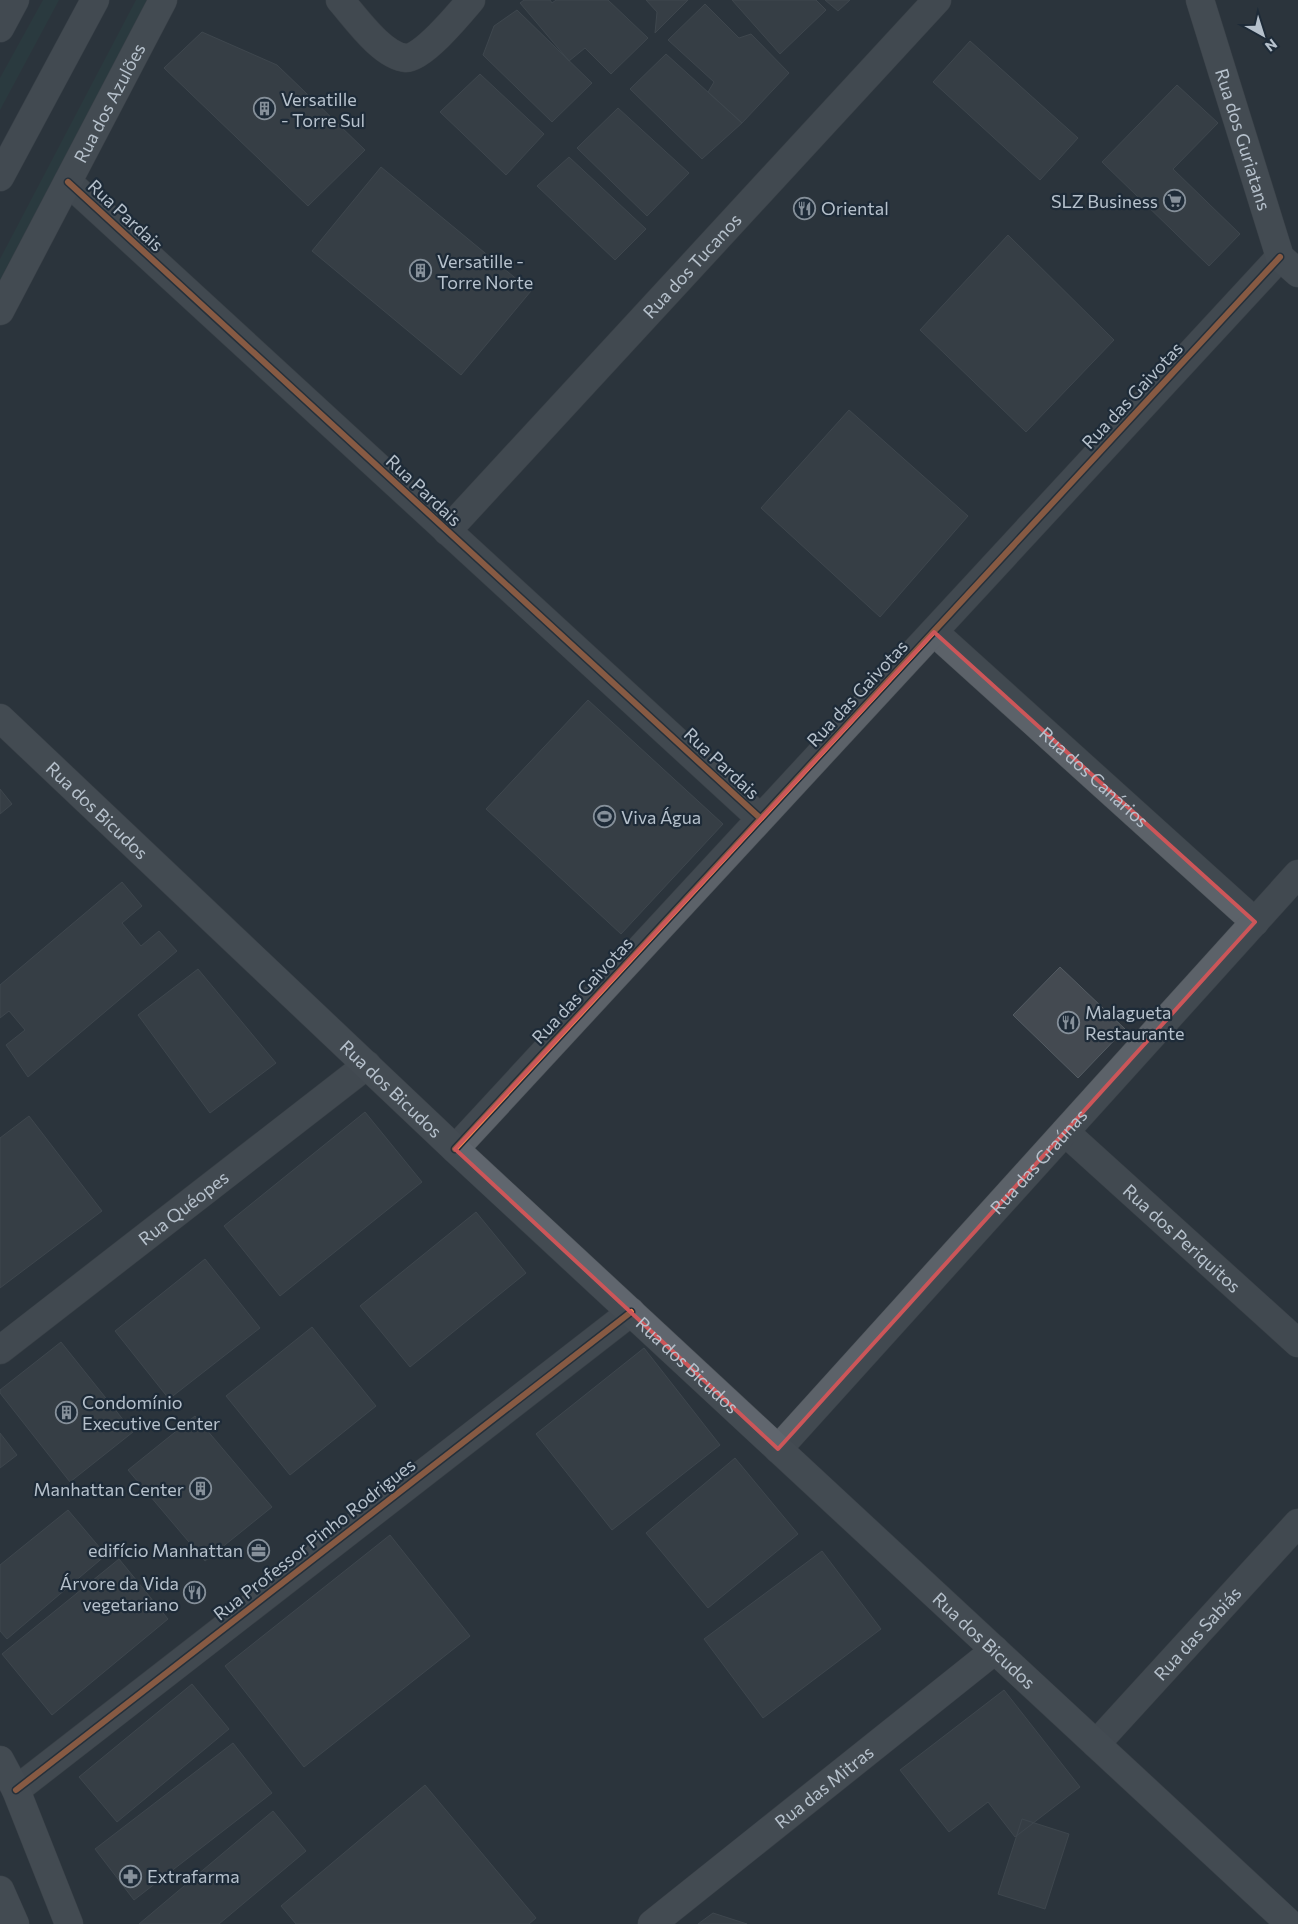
<svg xmlns="http://www.w3.org/2000/svg" width="1298" height="1924" font-family="Commissioner,sans-serif">
<style>
.green{fill:#284143}
.building{fill:#444a51;stroke:#545c63}
.lines{fill:none;stroke-linecap:round;stroke-linejoin:round}
.street-casing{stroke:#4a5056;stroke-width:29}
.secondary-casing{stroke:#4a5056;stroke-width:29}
.primary-casing{stroke:#4a5159;stroke-width:29}
.street{stroke:#5c6269;stroke-width:28}
.secondary{stroke:#60666e;stroke-width:28}
.primary{stroke:#5e656b;stroke-width:28}
.cycleway-casing{stroke:#1e2b38;stroke-width:9}
.cycleway{stroke:#f5874c;stroke-width:6}
.marked{fill:none;stroke:#cc5659;stroke-width:4;stroke-linejoin:round}
.labels{text-anchor:middle;dominant-baseline:central;stroke-width:4.5;stroke-linejoin:round;paint-order:stroke}
.poi-label{font-size:18px;fill:#b6c1cc;stroke:#1e2b38;text-anchor:start}
.street-label{font-size:18px;fill:#b6c1cc;stroke:#1e2b38}
</style>
<rect width="100%" height="100%" fill="#2c343c"/>
<path class="green" d="M43,0H59L0,110V78Z
M136,0H148L0,285V259Z"/>
<path class="building" d="M524,0H550L552,3L556,0H608L648,38L611,74L585,48L569,61L520,3Z
M646,0H688L655,33L657,12Z
M732,0H816L826,10L780,54Z
M825,0H850L838,11Z
M705,4L739,38L751,34L789,73L742,123L708,92L714,82L668,40Z
M517,10L592,83L552,122L483,55L494,26Z
M202,32L277,65L365,150L308,206L164,68Z
M970,41L1078,138L1040,180L933,82Z
M666,54L742,123L702,159L630,89Z
M480,74L544,134L506,175L440,112Z
M1177,85L1218,123L1173,169L1240,234L1209,266L1102,162Z
M618,108L689,173L647,216L577,148Z
M569,157L646,229L615,260L537,186Z
M381,167L531,291L461,375L312,251Z
M1008,235L1114,340L1026,432L920,330Z
M849,410L968,516L880,617L761,508Z
M588,700L723,824L621,934L486,809Z
M0,789L12,804L0,814Z
M122,882L142,906L122,923L141,946L159,931L177,951L28,1077L6,1045L25,1030L9,1011L0,1018V985Z
M1060,967L1125,1029L1078,1078L1013,1015Z
M198,969L276,1063L210,1113L138,1015Z
M365,1112L422,1182L280,1296L224,1226Z
M29,1116L102,1211L0,1288V1138Z
M476,1212L526,1273L410,1367L360,1306Z
M205,1259L260,1328L169,1399L115,1331Z
M312,1327L376,1406L290,1475L226,1396Z
M61,1342L133,1432L70,1482L0,1393V1390Z
M644,1348L720,1445L612,1530L536,1434Z
M195,1416L272,1507L205,1561L128,1470Z
M0,1433L17,1455L0,1468Z
M735,1458L798,1534L708,1608L646,1533Z
M68,1510L106,1555L7,1639L0,1631V1565Z
M390,1535L470,1636L304,1767L225,1666Z
M822,1551L881,1629L763,1718L704,1639Z
M119,1559L168,1619L52,1715L2,1654Z
M192,1684L229,1729L117,1822L79,1777Z
M1004,1690L1080,1787L1015,1837L988,1802L949,1832L900,1770Z
M233,1743L272,1793L134,1900L95,1849Z
M425,1785L536,1918L529,1924H296L281,1906Z
M273,1811L306,1851L219,1924H139Z
M1022,1819L1069,1834L1045,1909L998,1894Z
M713,1913L747,1924H698Z"/>
<g class="lines">
<defs>
<g id="street">
<path d="M340,0C355,17 382,56 406,58C422,59 460,13 471,0"/>
<path d="M68,182L760,818"/>
<path id="s1" d="M447,531L937,0"/>
<path id="s2" d="M934,632L1255,922"/>
<path id="s3" d="M1065,1132L1298,1343"/>
<path d="M455,1149L1280,257"/>
<path id="s4" d="M0,1350L367,1065"/>
<path id="s5" d="M778,1449L1298,874"/>
<path id="s6" d="M1096,1744L1298,1523"/>
<path d="M16,1790L631,1312"/>
</g>
<g id="secondary">
<path id="s7" d="M1200,0L1280,257L1298,273"/>
<path id="s8" d="M0,311L163,0"/>
<path id="s9" d="M0,718L455,1149L1290,1924"/>
<path d="M0,1760L16,1790L69,1924"/>
<path d="M0,1890L15,1924"/>
<path id="s10" d="M652,1924L995,1650"/>
</g>
<path id="primary" d="M0,28L15,0
M0,177L95,0"/>
</defs>
<use href="#street" class="street-casing"/>
<use href="#secondary" class="secondary-casing"/>
<use href="#primary" class="primary-casing"/>
<use href="#street" class="street"/>
<use href="#secondary" class="secondary"/>
<use href="#primary" class="primary"/>
<defs>
<path id="cycleway" d="M68,182L760,818
M455,1149L1280,257
M16,1790L631,1312"/>
</defs>
<use href="#cycleway" class="cycleway-casing"/>
<use href="#cycleway" class="cycleway"/>
</g>
<path d="M0 0H1298V1924H0ZM934,632L1255,922L778,1449L455,1149Z" fill="#2c343c" fill-opacity=".55" fill-rule="evenodd"/>
<path class="marked" d="M934,632L1255,922L778,1449L455,1149Z"/>
<defs>
<symbol id="building-ring" viewBox="-11 -11 22 22"><circle r="9.5" fill="#1e2b38" stroke="#86909a" stroke-width="1.5"/><path d="M-4-6H4V6H1V3H-1V6H-4ZM-2.5-4.3h1.7v1.8h-1.7ZM.8-4.3h1.7v1.8H.8ZM-2.5-1h1.7V.8h-1.7ZM.8-1h1.7V.8H.8Z" fill="#86909a"/></symbol>
<symbol id="supermarket-ring" viewBox="-11 -11 22 22"><circle r="9.5" fill="#1e2b38" stroke="#86909a" stroke-width="1.5"/><path d="M-6-5.5h2.5l.6 2H6L4.5 2H-2.5L-4.4-4H-6ZM-1.5 3.2a1.3 1.3 0 1 0 .1 0ZM3 3.2a1.3 1.3 0 1 0 .1 0Z" fill="#86909a"/></symbol>
<symbol id="restaurant-ring" viewBox="-11 -11 22 22"><circle r="9.5" fill="#1e2b38" stroke="#86909a" stroke-width="1.5"/><path d="M-5-6h1v4h1v-4h1v4h1v-4h1v5L-1.5 .5V6h-2V.5L-5-1ZM5-6V6H3V1.5H1.5Q1.5-4 5-6Z" fill="#86909a"/></symbol>
<symbol id="stadium-ring" viewBox="-11 -11 22 22"><circle r="9.5" fill="#1e2b38" stroke="#86909a" stroke-width="1.5"/><path d="M0-5a6.5 5 0 1 0 0 10a6.5 5 0 1 0 0-10ZM-3.5-1.8h7v3.6h-7Z" fill="#86909a"/></symbol>
<symbol id="office-ring" viewBox="-11 -11 22 22"><circle r="9.5" fill="#1e2b38" stroke="#86909a" stroke-width="1.5"/><path d="M-6-3h4V-5.5h4V-3h4V5H-6ZM-1-4.5V-3h2v-1.5ZM-6 0V1H6V0Z" fill="#86909a"/></symbol>
<symbol id="pharmacy-ring" viewBox="-11 -11 22 22"><circle r="9.5" fill="#1e2b38" stroke="#86909a" stroke-width="1.5"/><path d="M-2-6h4v4h4v4h-4v4h-4v-4h-4v-4h4Z" fill="#86909a"/></symbol>
</defs>
<g fill-rule="evenodd">
<use href="#building-ring" x="252" y="96" width="25" height="25"/>
<use href="#supermarket-ring" x="1162" y="188" width="25" height="25"/>
<use href="#restaurant-ring" x="792" y="196" width="25" height="25"/>
<use href="#building-ring" x="408" y="258" width="25" height="25"/>
<use href="#stadium-ring" x="592" y="804" width="25" height="25"/>
<use href="#restaurant-ring" x="1056" y="1010" width="25" height="25"/>
<use href="#building-ring" x="54" y="1400" width="25" height="25"/>
<use href="#building-ring" x="188" y="1476" width="25" height="25"/>
<use href="#office-ring" x="246" y="1538" width="25" height="25"/>
<use href="#restaurant-ring" x="182" y="1580" width="25" height="25"/>
<use href="#pharmacy-ring" x="118" y="1864" width="25" height="25"/>
</g>
<g class="labels">
<g class="poi-label">
<text x="281" y="99">Versatille<tspan x="281" dy="21">- Torre Sul</tspan></text>
<text x="1158" y="201" text-anchor="end">SLZ Business</text>
<text x="821" y="208">Oriental</text>
<text x="437" y="261">Versatille -<tspan x="437" dy="21">Torre Norte</tspan></text>
<text x="621" y="817">Viva Água</text>
<text x="1085" y="1012">Malagueta<tspan x="1085" dy="21">Restaurante</tspan></text>
<text x="82" y="1402">Condomínio<tspan x="82" dy="21">Executive Center</tspan></text>
<text x="184" y="1489" text-anchor="end">Manhattan Center</text>
<text x="243" y="1550" text-anchor="end">edifício Manhattan</text>
<text x="179" y="1583" text-anchor="end">Árvore da Vida<tspan x="179" dy="21">vegetariano</tspan></text>
<text x="147" y="1876">Extrafarma</text>
</g>
<g class="street-label">
<text stroke="none"><textPath href="#s8" startOffset="235">Rua dos Azulões</textPath></text>
<text stroke="none"><textPath href="#s7" startOffset="146">Rua dos Guriatans</textPath></text>
<text transform="translate(126 215) rotate(43)">Rua Pardais</text>
<text stroke="none"><textPath href="#s1" startOffset="361">Rua dos Tucanos</textPath></text>
<text transform="translate(1132 395) rotate(-47)">Rua das Gaivotas</text>
<text transform="translate(424 490) rotate(43)">Rua Pardais</text>
<text transform="translate(857 693) rotate(-47)">Rua das Gaivotas</text>
<text transform="translate(722 763) rotate(43)">Rua Pardais</text>
<text stroke="none"><textPath href="#s2" startOffset="216">Rua dos Canários</textPath></text>
<text stroke="none"><textPath href="#s9" startOffset="134">Rua dos Bicudos</textPath></text>
<text transform="translate(582 990) rotate(-47)">Rua das Gaivotas</text>
<text stroke="none"><textPath href="#s9" startOffset="539">Rua dos Bicudos</textPath></text>
<text stroke="none"><textPath href="#s5" startOffset="388">Rua das Graúnas</textPath></text>
<text stroke="none"><textPath href="#s4" startOffset="232">Rua Quéopes</textPath></text>
<text stroke="none"><textPath href="#s3" startOffset="158">Rua dos Periquitos</textPath></text>
<text stroke="none"><textPath href="#s9" startOffset="944">Rua dos Bicudos</textPath></text>
<text transform="translate(314 1539) rotate(-38)">Rua Professor Pinho Rodrigues</text>
<text stroke="none"><textPath href="#s6" startOffset="150">Rua das Sabiás</textPath></text>
<text stroke="none"><textPath href="#s9" startOffset="1349">Rua dos Bicudos</textPath></text>
<text stroke="none"><textPath href="#s10" startOffset="220">Rua das Mitras</textPath></text>
</g>
</g>
<g transform="translate(1263 35) rotate(141)" stroke="#1e2b38" stroke-width="4" paint-order="stroke">
<path d="M0-4L9 19L0 12L-9 19Z" fill="#b6c1cc"/>
<text y="-8" font-size="14" font-weight="bold" text-anchor="middle" fill="#b6c1cc">N</text>
</g>
</svg>
